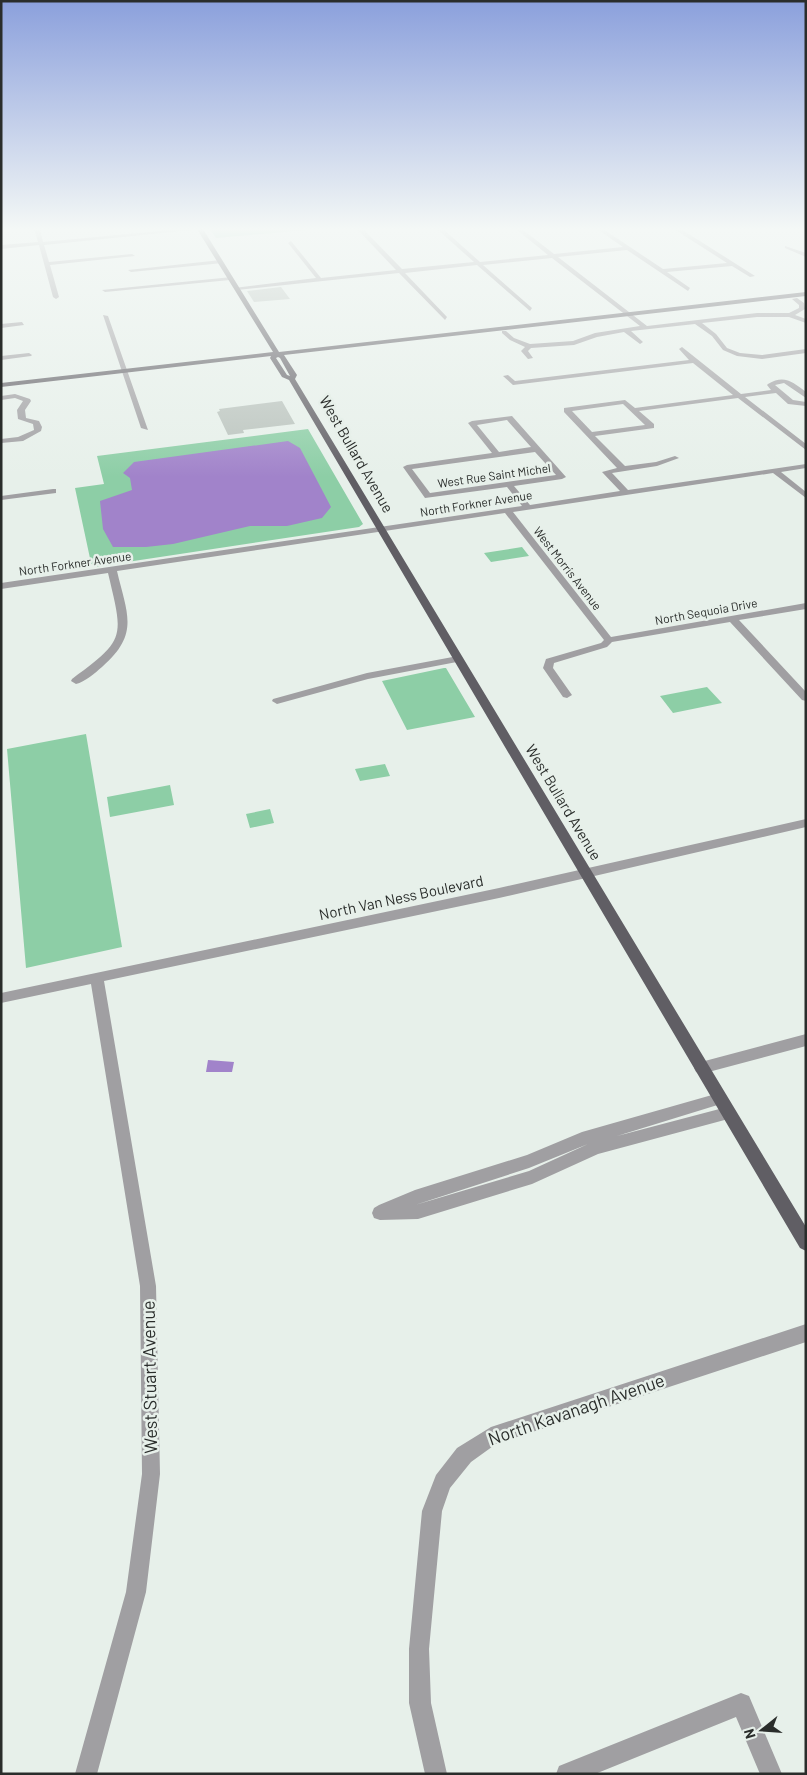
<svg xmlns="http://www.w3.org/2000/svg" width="807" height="1775" font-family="Barlow,sans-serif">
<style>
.green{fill:#8dcea6}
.water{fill:#a183ca}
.building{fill:#bac3bd}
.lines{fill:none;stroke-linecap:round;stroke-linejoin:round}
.minor{fill:#a09fa2;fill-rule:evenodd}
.major{fill:#605e64;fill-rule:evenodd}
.labels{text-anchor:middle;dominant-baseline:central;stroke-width:5;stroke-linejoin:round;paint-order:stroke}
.far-street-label{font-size:12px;fill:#2a2d2b;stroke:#e7f0ea}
.street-label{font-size:15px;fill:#2a2d2b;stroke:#e7f0ea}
.near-street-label{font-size:18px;fill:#2a2d2b;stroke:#e7f0ea}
</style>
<rect width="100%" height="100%" fill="#e7f0ea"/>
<path class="green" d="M210,229H318L216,238Z
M308,429L363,524L359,527L94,567L91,563L75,488L104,484L97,456Z
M522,547L529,556L491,562L484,553Z
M444,668H446L475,717L407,730L382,681Z
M707,687L722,703L673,713L660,696Z
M86,734L122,947L26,968L7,749Z
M385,764L390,776L360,781L355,769Z
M170,785L174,805L110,817L107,797Z
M270,809L274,823L250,828L246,814Z"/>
<path class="water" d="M288,441L300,448L331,507L322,518L287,526H250L173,544L146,547H113L103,529L100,501L132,490L130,478L123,473L134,462Z
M208,1060L234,1062L232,1072H206Z"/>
<path class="building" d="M281,287L290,299L254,302L247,291Z
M282,401L295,424L243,430L244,433L228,435L217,412L220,411L219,409Z"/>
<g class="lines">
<path class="minor" d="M34,229H40L43,242L181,229H201L44,245L49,262L132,254L135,256L50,265L59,297L56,299L53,297L39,245L1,249V245L38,242Z
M357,229H363L402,269L474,262L437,229H443L480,262L548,255L516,229H522L554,254L623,247L597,229H603L663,269L727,263L674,229H681L755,276L750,277L732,266L667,272L690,288L688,291L627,250L558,257L647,326L757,313H789L799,308V305L792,299L797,298L804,303L805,309L795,315L806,319V323L789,317H757L702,323L716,334L727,348L740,353L762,355L806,349V353L762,359L737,356L723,350L712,336L695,324L631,331L643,342L640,344L624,332L597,337L574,345L531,348L528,351L533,358L528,359L521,351L525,347L510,340L502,333V331H506L514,338L530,344L573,341L595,333L640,326L552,258L483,265L532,308L530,311L477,265L405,273L447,317L445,320L399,273L237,290L234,288L316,278L288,243L291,241L321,278L396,270Z
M785,246L806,253V257L785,248Z
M221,260L223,263L131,272L128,270Z
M232,277L230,280L105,292L102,290Z
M103,315L108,316L148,430L141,428Z
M22,322L24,325L1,328V324Z
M682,347L741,394L771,390L767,385L768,384C784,374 793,382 806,392V398L784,383L775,385L793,400L806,402V406L788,404L776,393L745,397L806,444V450L738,398L639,411L654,424V428L595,436L625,466L656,462L675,456L679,458L657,466L612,473L628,490L806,464V468L781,472L806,492V498L773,473L513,512L611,637L806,603V609L739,620L806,692V701L802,700L730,622L612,642L607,647L554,663L553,668L572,695L567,698L563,697L543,668L546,659L601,643L604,640L505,513L117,571C127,614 140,634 102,667C95,673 85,682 76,684L71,681L72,679C127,639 123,637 108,573L1,589V583L522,506L507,487L425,498L403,467L407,465L492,453L468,423L472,421L512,416L566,477L562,479L514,486L530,505L620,491L602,472L617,468L564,412V408L625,400L635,408L733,395L693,363L513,385L503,376L508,375L515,381L689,360L679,349ZM623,404L645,425L592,432L572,411ZM507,420L531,447L499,452L477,425ZM535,452L556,475L430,493L412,469Z
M29,353L32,355L31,356L1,360V356Z
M15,394L30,399L31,401L25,410L26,418L39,421L42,427L41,431L23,441L1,443V439L18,437L34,430L33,424L18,419L17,410L23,401L15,398L1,400V396Z
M53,489H56V493L1,500V496Z
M458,656L462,657V661L368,679L277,704L272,701L273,699L367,673Z
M806,819V827L499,898L104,981L156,1286L160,1474L146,1592L97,1774H75L126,1592L142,1474L140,1286L91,984L1,1003V993L499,888Z
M806,1034V1046L701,1074L696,1072L694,1068L696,1064L701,1062Z
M719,1093L724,1095L726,1099L724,1103L617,1136L727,1107L732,1108L734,1113L732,1118L598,1154L532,1184L418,1219L380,1220L374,1218L372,1213L374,1208L379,1205L415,1190L527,1155L582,1132ZM588,1144L529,1171L415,1205L529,1168Z
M806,1324V1342L496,1444L471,1462L450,1488L442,1511L429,1649L431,1703L447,1774H425L409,1703V1649L422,1511L436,1475L457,1448L491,1427Z
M741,1693L749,1696L782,1774H760L736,1717L595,1774H556L559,1766Z"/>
<path class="major" d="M197,229H203L279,352L806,292V296L284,355L297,375L295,379L806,1227V1251L800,1248L289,380L282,377L270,358L271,356L1,387V383L273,352ZM278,357L280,358L290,376L287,375L276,358Z"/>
</g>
<linearGradient id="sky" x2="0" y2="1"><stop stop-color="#8ba0dc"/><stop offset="0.48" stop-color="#f4f8f6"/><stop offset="1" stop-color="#f4f8f6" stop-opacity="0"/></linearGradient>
<rect width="807" height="477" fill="url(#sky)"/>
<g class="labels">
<g class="far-street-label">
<text transform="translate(494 475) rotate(-8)">West Rue Saint Michel</text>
<text transform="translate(476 503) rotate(-9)">North Forkner Avenue</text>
<text transform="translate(75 563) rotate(-8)">North Forkner Avenue</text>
<text transform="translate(568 568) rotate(52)">West Morris Avenue</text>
<text transform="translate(706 611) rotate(-10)">North Sequoia Drive</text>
</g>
<g class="street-label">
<text transform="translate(357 454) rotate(60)">West Bullard Avenue</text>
<text transform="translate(564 802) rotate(59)">West Bullard Avenue</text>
<text transform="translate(401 897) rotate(-12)">North Van Ness Boulevard</text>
</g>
<g class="near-street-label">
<text transform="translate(149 1377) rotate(-91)">West Stuart Avenue</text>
<text transform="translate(576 1409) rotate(-19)">North Kavanagh Avenue</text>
</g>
</g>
<rect width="807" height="1775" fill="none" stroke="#2a2d2b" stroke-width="5"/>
<g transform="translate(762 1730) rotate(253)" stroke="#e7f0ea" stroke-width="4" paint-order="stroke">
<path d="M0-4L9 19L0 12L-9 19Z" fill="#2a2d2b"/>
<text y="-8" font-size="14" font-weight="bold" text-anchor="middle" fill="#2a2d2b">N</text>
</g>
</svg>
